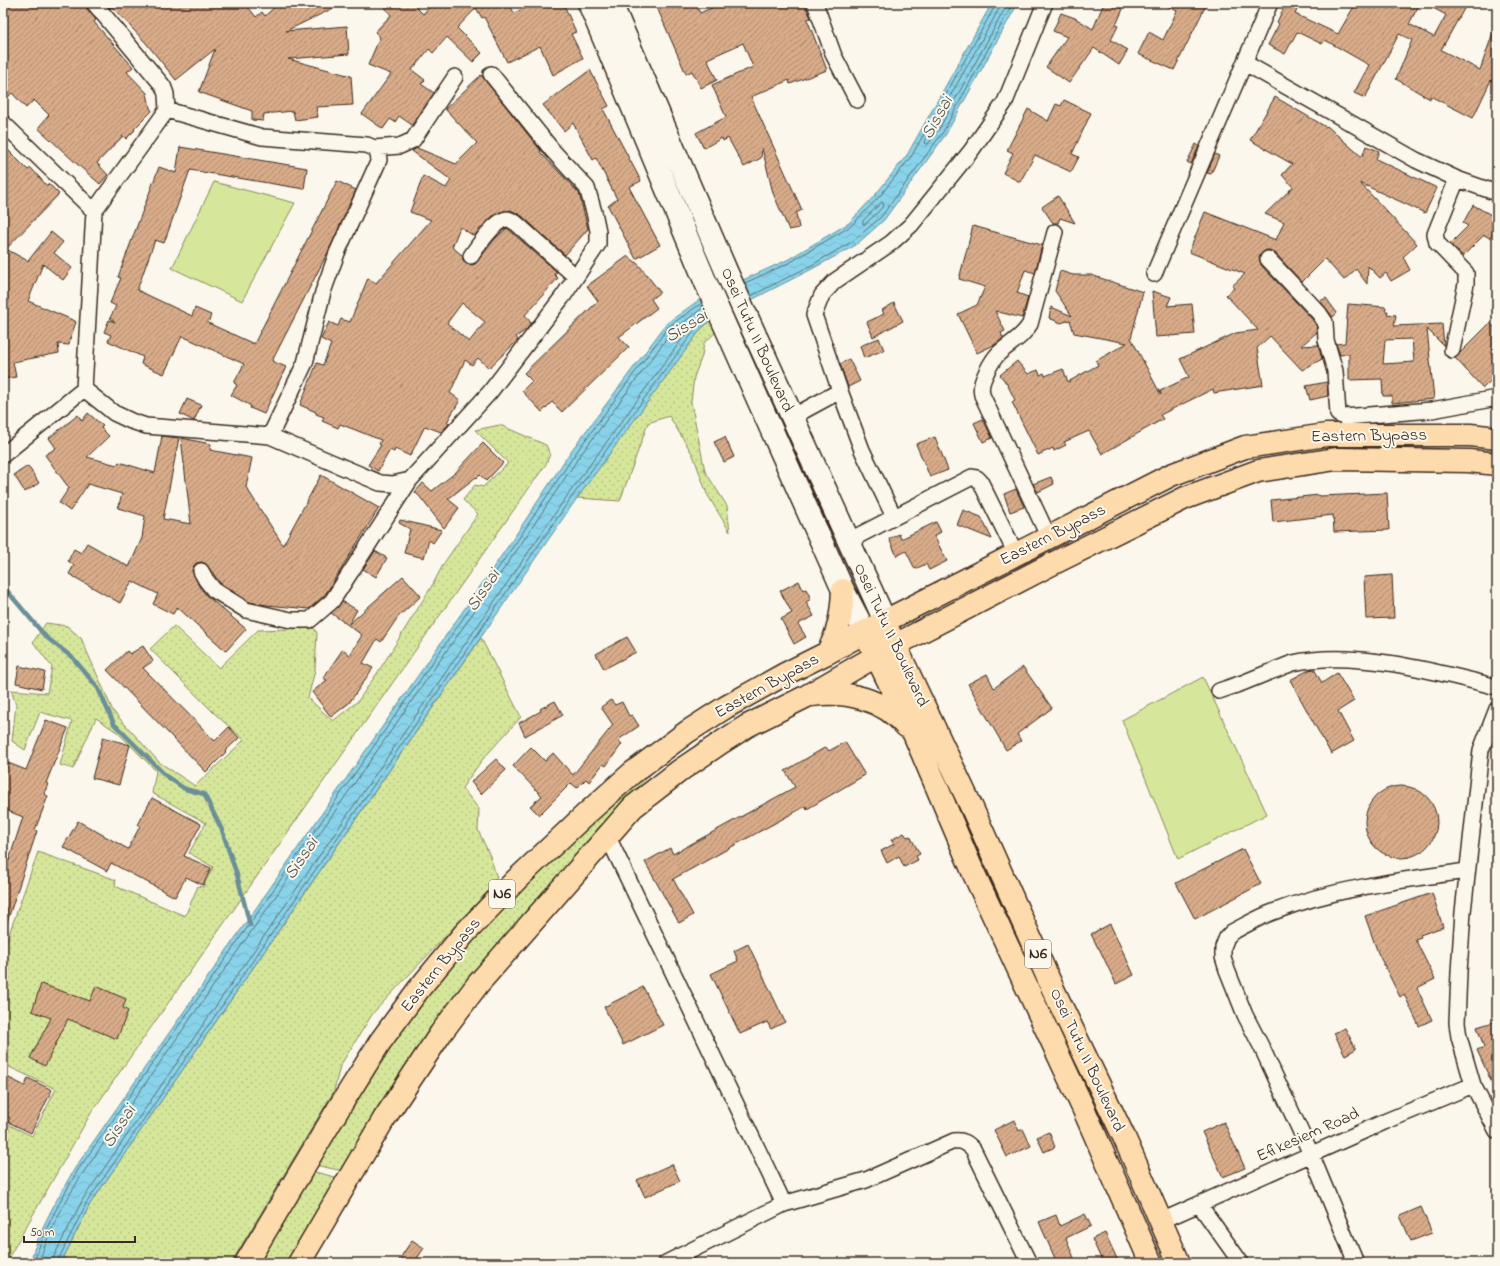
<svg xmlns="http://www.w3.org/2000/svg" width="1500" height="1266" font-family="'Indie Flower',sans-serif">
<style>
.grass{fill:url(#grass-dots);stroke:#88885c}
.garden{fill:#d6e79b;stroke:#88885c}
.water{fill:url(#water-waves);stroke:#6a8f98}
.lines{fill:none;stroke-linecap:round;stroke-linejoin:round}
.shore{stroke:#5a6e70;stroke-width:1}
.stream{stroke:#6a8f98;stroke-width:4.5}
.building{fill:url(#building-hatch);stroke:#3b2a1e;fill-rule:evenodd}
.street-casing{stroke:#3b2a1e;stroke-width:18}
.secondary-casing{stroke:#3b2a1e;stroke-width:25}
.highway-casing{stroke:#3b2a1e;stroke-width:25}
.street{stroke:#fbf7ec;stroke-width:15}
.secondary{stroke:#fbf7ec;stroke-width:22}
.highway{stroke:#fedbac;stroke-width:22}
.labels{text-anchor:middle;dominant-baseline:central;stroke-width:4;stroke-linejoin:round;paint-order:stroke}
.shield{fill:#fbf7ec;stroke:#75685c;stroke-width:1}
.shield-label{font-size:16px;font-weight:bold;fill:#3b2a1e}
.street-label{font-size:17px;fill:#3b2a1e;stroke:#fbf7ec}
.water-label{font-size:18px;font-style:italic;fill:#4e5451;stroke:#fbf7ec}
</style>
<defs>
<pattern id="grass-dots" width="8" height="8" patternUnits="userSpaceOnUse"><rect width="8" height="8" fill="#d6e79b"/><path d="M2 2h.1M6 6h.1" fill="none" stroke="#b9c685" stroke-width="1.8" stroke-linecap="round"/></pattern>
<pattern id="water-waves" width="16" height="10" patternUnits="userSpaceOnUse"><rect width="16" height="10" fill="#89d3ea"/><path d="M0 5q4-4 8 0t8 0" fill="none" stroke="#77b5c8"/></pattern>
<pattern id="building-hatch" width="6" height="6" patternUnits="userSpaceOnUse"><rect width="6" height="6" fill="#d8ab89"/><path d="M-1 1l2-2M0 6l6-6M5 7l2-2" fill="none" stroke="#b08b6f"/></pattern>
</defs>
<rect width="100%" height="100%" fill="#fbf7ec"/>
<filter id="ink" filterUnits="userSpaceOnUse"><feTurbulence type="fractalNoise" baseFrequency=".025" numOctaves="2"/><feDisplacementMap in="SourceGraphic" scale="8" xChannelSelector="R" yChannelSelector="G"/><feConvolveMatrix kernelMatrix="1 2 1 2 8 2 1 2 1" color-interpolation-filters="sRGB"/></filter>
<g filter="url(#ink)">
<path class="grass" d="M710,321L716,332L704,343L702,356L694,377L691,402L705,471L727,506L730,532L707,494L693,455L669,416L648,423L620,501L577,498L701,329Z
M500,425L546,445L550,454L546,464L91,1113L10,1255L8,1263H3V1122L32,1136L56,1089L3,1064V951L38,852L116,880L115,886L185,916L198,886L203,887L213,867L189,853L206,823L152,793L156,771L117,732L96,718L73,769L60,765L72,721L40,712L25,750L12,741L16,705L11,690L47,693L52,667L33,642L46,623L67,626L81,638L113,711L159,762L195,786L244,740L215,714L150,649L174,626L219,668L258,630L290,629L310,622L317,633L316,650L315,670L308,698L333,721L358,701L380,669L433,584L444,563L478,514L463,500L475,485L483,487L508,463L475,430Z
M481,638L521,717L482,760L462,788L479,809L478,830L490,856L497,878L492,887L373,1013L340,1066L334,1091L231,1263H61L90,1204Z
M660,764L600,826L546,890L343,1171L315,1165L388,1045L459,955L582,826Z
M311,1171L339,1178L287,1263H255Z"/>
<path class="garden" d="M214,182L295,203L242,301L172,268Z
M1203,677L1267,814L1178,859L1122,720Z"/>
<path class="water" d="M992,3H1018L946,134L884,220L856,245L812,269L710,321L701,329L575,501L90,1204L61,1263H30C39,1229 57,1199 75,1168L511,542L571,451L667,323L699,300L787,260L849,223L876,194L907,155Z"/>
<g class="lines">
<path class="shore" d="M1000,3L999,9L925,141L926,144H928L939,129L1008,3
M882,202L884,205L877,213L865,224H863V221Z
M745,283L789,263L851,226L879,197L911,157L995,6V3
M751,296L810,266L853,241L881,217L943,132L1013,3
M34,1263C43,1230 61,1200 78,1170L515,544L575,454L669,326L702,303
M39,1263C48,1231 65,1202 83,1173L519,547L579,457L673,330L704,307
M53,1263L54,1256L83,1199L567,496L693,324L706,313
M58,1263L59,1258L87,1202L571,498L697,327L708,318"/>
<path class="stream" d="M3,586L46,637L73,658L98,688L114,724L166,776L185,789L204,794L222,830L237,875L250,925"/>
</g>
<path class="building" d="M3,3H85L87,9L96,20L94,22L133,67L127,72L147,93L150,108L152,111L134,129L135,130L126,139L123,136L97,163L108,175L100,184L77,164L38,128L49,115L34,100L26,108L12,93L3,102Z
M106,3H245L256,17L262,12L265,16L279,3H344L286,31L347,26L349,54L288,59L351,76L353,105L316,107L318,117L295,120L293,111L264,114L263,121L252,120V111L199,92L215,49L176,80L146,43L112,7L110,8Z
M381,3H412L423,14L433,3H509L514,13L536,3H563L576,32L571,34L583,58L553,75L540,46L507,62L484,17L482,18L476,8L457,28L482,53L473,62L447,37L433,53L429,49L412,70L425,80L421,84L434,93L412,125L399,116L395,122L390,119L383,129L362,114L391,74L368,65L380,37L375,32L391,15Z
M655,3H695L700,13L722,3H804L811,18L807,19L827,70L790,84L789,80L751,97L802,210L796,213L799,228L789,230L773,193L762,148L761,158L744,167L728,138L723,141L722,138L704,148L696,133L726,117L712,85L753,67L743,43L707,59L717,80L701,88L692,71L686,74Z
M1104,3H1111L1123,9L1116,25L1118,26L1111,40L1128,50L1119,65L1094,48L1069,83L1046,67L1067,37L1053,31L1061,13L1075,18L1093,29Z
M1161,3H1207L1174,70L1138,54L1149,32L1163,40L1177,11Z
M1286,3H1300L1295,14L1338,34L1356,3H1420L1409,24L1434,37L1446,15L1424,3H1457L1465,7L1441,50L1480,70L1495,27H1497V83L1491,80L1473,118L1430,96V99L1396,79L1412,40L1399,34L1365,98L1354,93L1369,65L1325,40L1322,44L1297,32L1285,54L1268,45L1279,24L1277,22Z
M590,70L609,106L603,109L641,181L629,187L660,245L636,259L608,206L617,199L596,158L593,160L573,123L564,131L543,105Z
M481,75L541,151L540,152L579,193L588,229L565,255L522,216L511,210L500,212L493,216L474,236L460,227L452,247L462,255L463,260L466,264L471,265L475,264L494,240L507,228L557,272L554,274L558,278L525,315L531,323L527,329L516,337L518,340L489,368L478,358L472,365L465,360L450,393L460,400L447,422L449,424L441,432L425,426L410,456L395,449L394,452L390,450L378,471L368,465L381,445L379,444L381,440L340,424L338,428L322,421L324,417L316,414V412L300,405L317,363L323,365L331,344L321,339L329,322L338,326L341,319L350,322L368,278L376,283L431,220L410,212L423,176L446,188L451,180L412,151L417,148L456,164L477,143L445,109ZM462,303L485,322L469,342L447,323Z
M1275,97L1326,127L1327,126L1362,157L1366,146L1379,151L1376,159L1437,188L1425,213L1360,183L1417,244L1403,257L1410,270L1391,281L1386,273L1380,278L1368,266L1367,284L1356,269L1344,280L1325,259L1302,282L1275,253L1270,250H1266L1262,253L1259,257L1261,265L1312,319L1316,325L1317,332L1301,346L1318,345L1322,359L1302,370L1270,336L1257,348L1263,385L1214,393L1213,389L1160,415L1163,419L1102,454L1089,431L1064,442L1066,445L1054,451L1053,448L1038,455L1012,402L1015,400L1007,384L1000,375L1017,361L1028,374L1038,370L1040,375L1044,373L1045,376L1063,369L1068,382L1098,365L1096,361L1127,343L1074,333L1070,320L1061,323L1049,318L1051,307L1072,316L1055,291L1060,271L1073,275H1091L1143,292L1131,338L1161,395L1160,391L1189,377L1180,359L1236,333L1258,330L1226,295L1234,288L1232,286L1245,274L1189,252L1205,212L1276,240L1284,222L1265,214L1293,187L1282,175L1292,164L1250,140Z
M1064,100L1091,113L1072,154L1079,157L1071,172L1035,155L1020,182L1003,173L1013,153L1007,150L1028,109L1048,121L1056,104L1061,106Z
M1196,144L1199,146L1191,164L1187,162Z
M3,145L28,170L31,168L47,186L49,184L59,194L6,249L28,261L51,232L63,242L54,253L72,268L63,280L43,264L28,301L75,321L76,322L70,339L69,345L58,344L59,353L13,362L16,377L3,379Z
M180,147L307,168L304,189L190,170L164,243L155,240L137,290L192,316L195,308L211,315L208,323L254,344L337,181L356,190L329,250L272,361L286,367L264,414L250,408L251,406L231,395L237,385L234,383L244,364L182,336L164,374L141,364L143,357L108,341L111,335L104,332L109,320L115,322L110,318L116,306L110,303L121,278L118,277L159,167L176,173Z
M1215,154L1219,156L1211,174L1207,173Z
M1058,196L1075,223L1060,218L1058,223H1053L1042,207Z
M1473,205L1497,218V226L1490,238L1484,235L1463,256L1450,244L1468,226L1463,223Z
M973,226L1042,245L1035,273L1025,270L1017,293L1028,297L1022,318L995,311L1005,331L1001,333L1003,338L996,344L977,353L958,314L977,305L985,287L959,279Z
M628,256L639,265L660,292L651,299L657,308L619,337L629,347L562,412L552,402L542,412L522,391L532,381L524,373L598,301L587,286Z
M1152,291L1171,297L1167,306L1192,304L1195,334L1156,337Z
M1326,298L1337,313L1333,317L1320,301Z
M894,303L903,321L873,337L867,322L884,314L882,310Z
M1348,304L1386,307L1385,311H1388L1387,314L1396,315L1394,326L1442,324L1444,346L1427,329L1434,399L1392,403V396H1383L1382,379L1349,380V354L1340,355L1336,344L1345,343ZM1412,339L1414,362L1383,364L1385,340Z
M1490,323L1497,330V375L1483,388L1455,358Z
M879,338L884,350L864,358L860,346Z
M849,359L860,381L848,387L840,364Z
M1327,382L1328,396L1310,400L1306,386Z
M187,399L201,405L194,421L180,414Z
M88,413L103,426L101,428L109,436L87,457L117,465L119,462L155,473L162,436L179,438L163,519L191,524L181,438L211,444L210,450L252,458L246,487L283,545L321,475L379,508L325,595L309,609L267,605L249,602L220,583L206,564L202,562L196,563L193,567L192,571L199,586L207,596L246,629L226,651L177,607L173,614L153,604L158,594L132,581L120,603L69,574L74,565L68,561L74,549L81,553L87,543L129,567L142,538L145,516L118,508L122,494L88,484L70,511L59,503L69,488L45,455L56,448L49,438L78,415L82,421Z
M983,419L992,438L983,442L974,423Z
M725,437L734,457L724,462L714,442Z
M935,437L948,470L930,477L916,444Z
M483,443L503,463L486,481L480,475L477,478L476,477L448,499L459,508L444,528L420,497L415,492L423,483L432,491L455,473Z
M28,466L39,483L25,492L14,475Z
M1051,477L1054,484L1038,492L1033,484Z
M1016,489L1024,507L1010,512L1004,494Z
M1387,493L1389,530L1334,532L1333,515L1273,522L1271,500L1319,495L1320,496Z
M963,510L981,517L992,539L957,525Z
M400,520L442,530L433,543L429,540L424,558L404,553L410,529L399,523Z
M936,522L941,532L934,536L947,561L929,570L926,564L915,569L906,551L897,556L889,539L899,534L901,539Z
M375,551L387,558L376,577L363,569Z
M1392,575L1394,618L1366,619L1364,577Z
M403,576L421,596L398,617L381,642L377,639L363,663L373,668L349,703L331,717L312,692L327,680L323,678L343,649L350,655L362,635L331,613L342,601L357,610L349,624Z
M799,581L803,590L806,589L811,599L806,602L814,616L798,624L806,637L794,644L781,619L792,613L780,591Z
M627,637L636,652L604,669L596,654Z
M143,646L153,661L143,668L215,741L229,727L239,738L225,751L226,752L206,772L107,670L127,651L130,654Z
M19,666L45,672L42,689L16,683Z
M1023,667L1052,708L1017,734L1021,741L1006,750L968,684L987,674L994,688Z
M1314,669L1322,683L1337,673L1354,701L1338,711L1354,741L1331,754L1290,680L1309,670Z
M611,700L615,705L622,702L629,716L632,715L639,726L618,740L622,744L606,766L603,764L589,782L586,779L577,788L571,783L539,815L530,806L542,796L513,766L531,747L545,761L553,753L573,775L613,725L601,707Z
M555,701L563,715L525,736L519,723L541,711L540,709Z
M46,720L68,728L46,783L48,784L44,794L48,796L35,830L37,831L6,925H3V871L5,872L23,817L3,809V761L26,770Z
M103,737L130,745L119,785L92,778Z
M845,742L865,775L807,809L806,806L673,879L693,915L679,923L645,862L670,848L673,854L795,787L785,771L826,747L829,751Z
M496,759L506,770L481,794L471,782Z
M1365 822a36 36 0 1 1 72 0a36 36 0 1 1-72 0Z
M152,798L201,824L184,856L211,868L203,885L186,877L175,897L111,863L107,871L63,847L78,821L128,849L140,826L138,825Z
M904,833L907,837L910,836L920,854L916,856L918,860L904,867L899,856L887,863L881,851L894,844L891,840Z
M1243,849L1261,884L1195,919L1176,883Z
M1432,893L1443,927L1420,935L1421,937L1415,939L1435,979L1417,988L1432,1020L1419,1026L1404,994L1400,997L1378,953L1365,916Z
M1110,924L1134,975L1116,984L1099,948H1098L1091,934Z
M748,944L785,1022L771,1029L767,1022L740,1034L711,974L738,961L734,951Z
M41,984L90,1001L96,986L126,999L123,1008L128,1011L117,1039L68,1019L45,1066L30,1058L51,1018L32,1011Z
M643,987L663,1025L623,1045L604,1007Z
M1497,1021V1094L1477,1050L1484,1047L1477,1027Z
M1345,1028L1356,1049L1345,1055L1334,1033Z
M3,1075L25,1086L28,1078L52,1090L31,1133L8,1122L10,1118L3,1114Z
M1014,1120L1019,1131L1023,1129L1031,1146L1007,1157L994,1130Z
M1224,1122L1245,1168L1223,1177L1202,1132Z
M1049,1132L1055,1147L1044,1152L1037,1137Z
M672,1164L680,1181L645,1197L637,1180Z
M1421,1207L1432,1233L1411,1241L1400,1216Z
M1085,1214L1091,1226L1066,1238L1076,1263H1057L1039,1222L1056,1215L1060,1226Z
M1105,1233L1119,1263H1103L1092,1239Z
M412,1240L424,1248L414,1263H397Z"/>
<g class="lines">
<defs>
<path id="street" d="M815,3L834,56L857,100
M1245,63L1416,160L1457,179L1497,193
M167,110L262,137L367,145L374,148L400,146L413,140L455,77
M3,123L94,211
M471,256C477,247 496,219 507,219C510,219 514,222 516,223L576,277
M1268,259L1319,313L1325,322L1326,340L1335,371L1338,414L1344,417L1432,410L1497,398
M1154,274L1270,3
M1452,350L1466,284V273L1437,243L1435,234L1457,179
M84,389L114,413L131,421L146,426L270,436L380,483L393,484L410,480L490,392L564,295L598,244V231L594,212L587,188L553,151L491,74
M792,417L840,391
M270,436L305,363L323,292L337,253L379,160L378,154L374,148
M3,455L84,389L94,211L167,110L166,94L163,86L94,3
M894,517L862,450L840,391L814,315L822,295L835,281L891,243L911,225L971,151L1005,102L1045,3
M1049,538L982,395C980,385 983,380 987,371C990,365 994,358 999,353C1010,343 1023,337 1030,324L1055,232
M848,541L972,477L977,478L980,481L1016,554
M201,571L206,580L214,590L246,610L291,620H310L332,601L410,480
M1219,691C1235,686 1251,680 1267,673C1276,670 1284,666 1293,663C1353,649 1438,672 1497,687
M1497,709L1481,750L1463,912L1459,972L1457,1023L1459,1037L1473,1085L1497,1131
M608,837L784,1204
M1199,1204L1241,1263
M1161,1221L1384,1122L1473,1085
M666,1263L784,1204L866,1180L954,1141C963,1140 967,1143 973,1149L1029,1263
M1356,1263L1311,1154L1262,1048L1245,1015L1227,970L1223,957V947L1227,937L1232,932C1246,925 1259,917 1273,912C1335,888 1402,880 1467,871"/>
<path id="secondary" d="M589,3L706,283L843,590L865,632
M611,3L727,273L885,621"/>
<path id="highway" d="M889,632L972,808L1053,989L1124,1137L1179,1263
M870,643L915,736L974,874L1084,1110L1151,1263
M827,653C839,633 842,613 843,590
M812,695C846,690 883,699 906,726
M246,1263L340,1106L380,1042L418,990L464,934L517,879L586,814L632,773L687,732L726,707L785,674L827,653L885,621L1171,475L1245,447L1326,435H1470L1497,438
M299,1263L384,1119L441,1033L478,984L633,807L682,769L722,742L747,726L805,697L895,645L1048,566L1185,498L1258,471L1336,459L1469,461L1497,464"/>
</defs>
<use href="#street" class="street-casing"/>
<use href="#secondary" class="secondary-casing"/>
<use href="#highway" class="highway-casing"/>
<use href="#street" class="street"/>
<use href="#secondary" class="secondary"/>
<use href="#highway" class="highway"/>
</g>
</g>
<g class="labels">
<g class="shield">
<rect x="489" y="880" width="26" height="28" rx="3"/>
<rect x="1025" y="940" width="26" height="28" rx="3"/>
</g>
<g class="shield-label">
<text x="502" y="894">N6</text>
<text x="1038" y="954">N6</text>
</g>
<g class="street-label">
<text transform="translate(757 340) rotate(66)">Osei Tutu II Boulevard</text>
<text transform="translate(1369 436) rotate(-1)">Eastern Bypass</text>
<text transform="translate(1053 535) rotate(-27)">Eastern Bypass</text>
<text transform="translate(891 635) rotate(65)">Osei Tutu II Boulevard</text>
<text transform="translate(767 686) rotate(-29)">Eastern Bypass</text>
<text transform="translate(441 965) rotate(-51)">Eastern Bypass</text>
<text transform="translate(1087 1060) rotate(65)">Osei Tutu II Boulevard</text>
<text transform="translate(1308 1135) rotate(-24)">Efikesiem Road</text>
</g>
<g class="water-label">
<text transform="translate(938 118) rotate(-61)">Sissai</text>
<text transform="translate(687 327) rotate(-32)">Sissai</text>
<text transform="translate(484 591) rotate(-56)">Sissai</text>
<text transform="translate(302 859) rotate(-56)">Sissai</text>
<text transform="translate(120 1127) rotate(-57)">Sissai</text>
</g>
</g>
<rect width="1500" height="1266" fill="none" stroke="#fbf7ec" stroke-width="16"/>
<rect x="8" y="8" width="1484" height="1250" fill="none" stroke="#3b2a1e" stroke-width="1.5" filter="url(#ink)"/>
<path d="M24 1236v6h111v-6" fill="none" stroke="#3b2a1e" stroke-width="2"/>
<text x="30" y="1236" font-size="12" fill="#3b2a1e" stroke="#fbf7ec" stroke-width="3" paint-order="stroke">50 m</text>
</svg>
